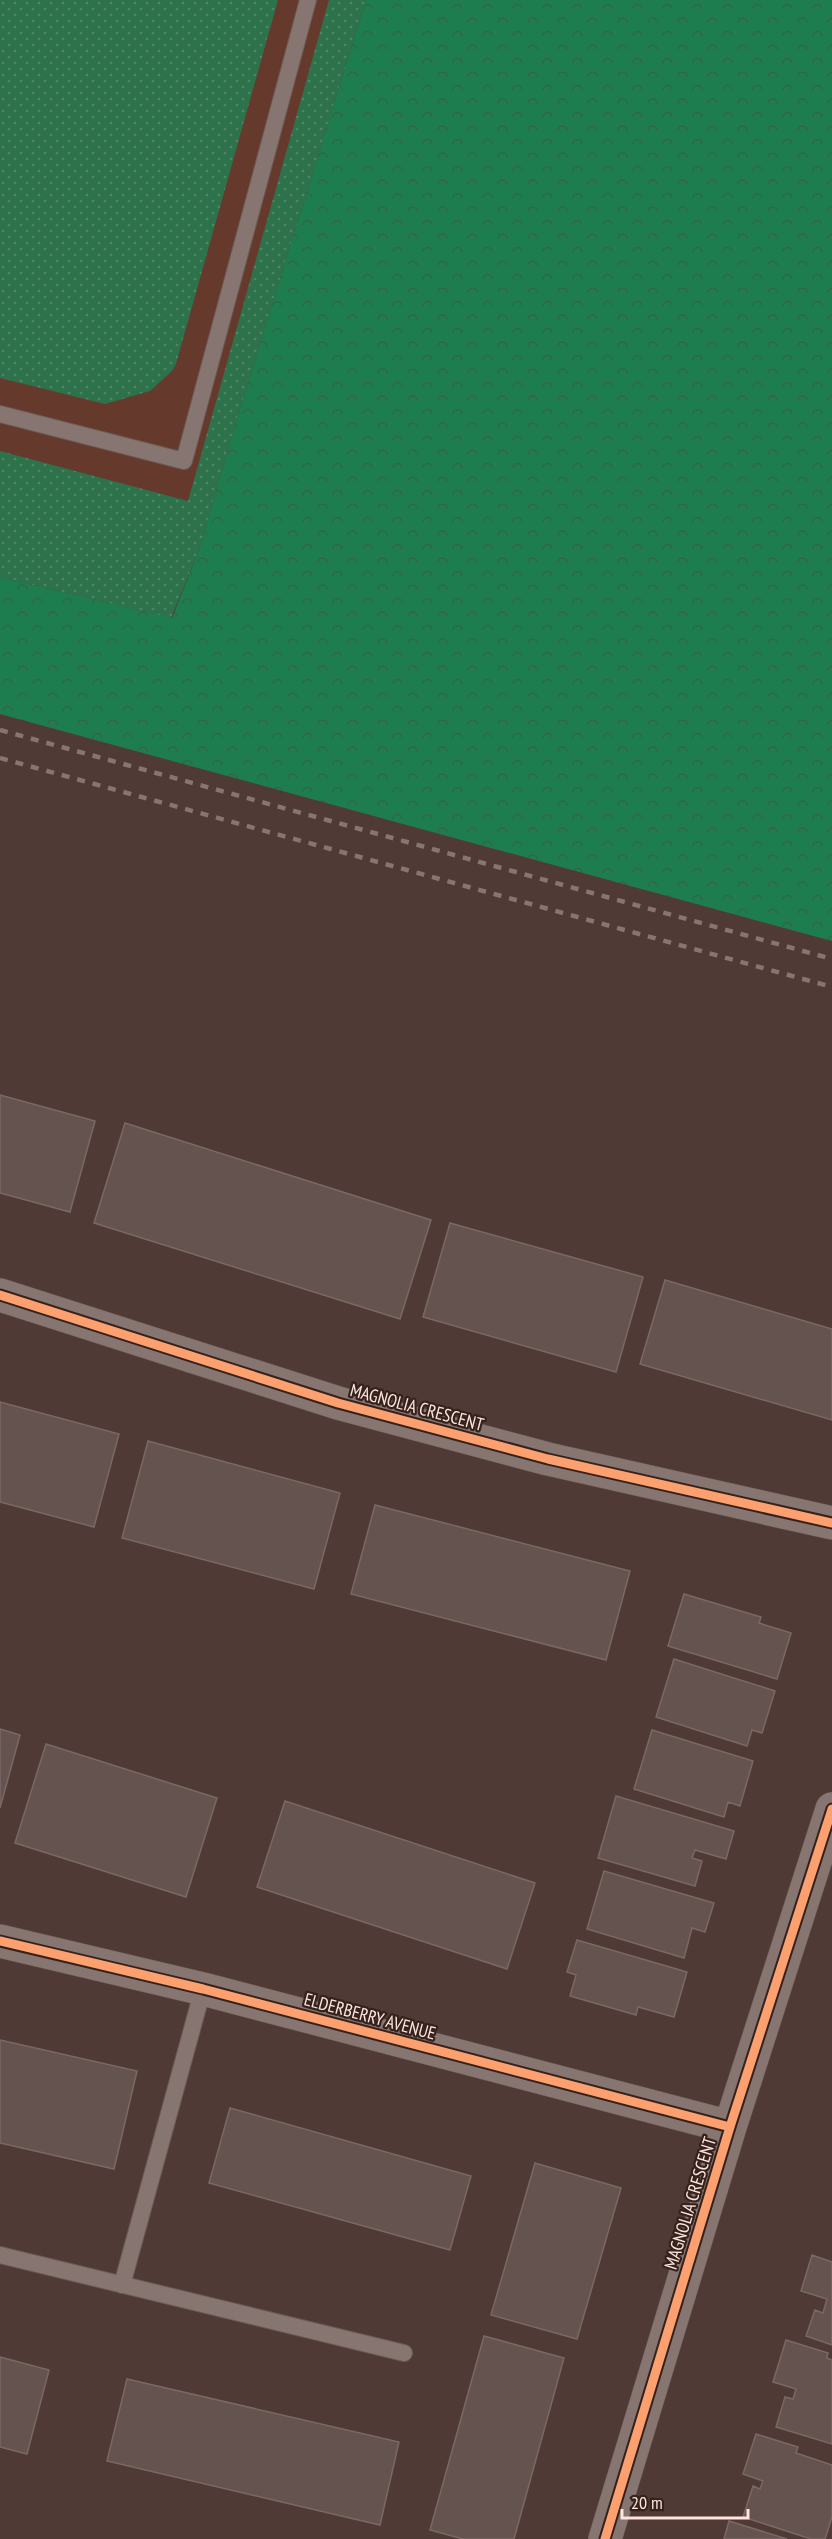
<svg xmlns="http://www.w3.org/2000/svg" width="832" height="2539" font-family="'PT Sans Narrow',sans-serif">
<style>
.built{fill:#66392d}
.grass{fill:url(#grass-dots)}
.forest{fill:url(#forest-crowns)}
.building{fill:#655350;stroke:#7b6866;stroke-width:1.5}
.lines{fill:none;stroke-linecap:round;stroke-linejoin:round}
.service-casing{stroke:#6d5a54;stroke-width:18}
.minor-casing{stroke:#6d5a54;stroke-width:34}
.service{stroke:#867570;stroke-width:16}
.minor{stroke:#867570;stroke-width:33}
.rail{stroke:#867671;stroke-width:4.5;stroke-dasharray:8 8;stroke-linecap:butt}
.cycleway-casing{stroke:#35221d;stroke-width:13}
.cycleway{stroke:#fca06f;stroke-width:9}
.labels{text-anchor:middle;dominant-baseline:central;stroke-width:4.5;stroke-linejoin:round;paint-order:stroke}
.street-label{font-size:18px;fill:#fee4dc;stroke:#35221d}
</style>
<defs>
<pattern id="grass-dots" width="8" height="8" patternUnits="userSpaceOnUse" patternTransform="scale(1.5)"><rect width="8" height="8" fill="#2d724b"/><path d="M2 2h.1M6 6h.1" fill="none" stroke="#4c8664" stroke-width="1.8" stroke-linecap="round"/></pattern>
<pattern id="forest-crowns" width="20" height="18" patternUnits="userSpaceOnUse" patternTransform="scale(1.5)"><rect width="20" height="18" fill="#1e7d4e"/><path d="M2 6a3 3 0 1 1 6 0M12 15a3 3 0 1 1 6 0" fill="none" stroke="#336349"/></pattern>
</defs>
<rect width="100%" height="100%" fill="#503a35"/>
<path class="built" d="M0,0H363L217,536L0,476Z"/>
<path class="grass" d="M0,0H278L176,364L172,371L150,391L105,404L0,378Z
M329,0H366L237,418L199,550L171,618L0,577V451L188,501Z"/>
<path class="forest" d="M366,0H832V941L0,714V577L172,618L199,550L237,418Z"/>
<path class="building" d="M0,1095L95,1121L70,1212L0,1193Z
M125,1123L431,1220L400,1319L94,1223Z
M450,1223L643,1277L616,1372L423,1317Z
M665,1280L832,1329V1420L640,1364Z
M0,1402L119,1434L94,1527L0,1502Z
M148,1441L340,1493L314,1589L122,1538Z
M375,1505L630,1571L606,1660L351,1594Z
M684,1594L761,1617L759,1623L791,1633L777,1679L668,1646Z
M674,1659L775,1691L762,1733L752,1730L747,1746L656,1717Z
M0,1729L20,1735L0,1808Z
M652,1730L753,1761L740,1806L728,1802L724,1817L634,1789Z
M46,1744L217,1798L186,1897L15,1843Z
M616,1796L734,1831L726,1859L695,1850L692,1858L702,1861L695,1886L598,1858Z
M285,1801L535,1883L507,1969L257,1887Z
M604,1871L714,1903L705,1932L692,1928L684,1958L587,1929Z
M577,1940L687,1972L674,2017L638,2007L636,2015L570,1996L576,1975L567,1972Z
M0,2040L137,2071L114,2169L0,2143Z
M230,2108L471,2176L450,2250L209,2183Z
M535,2163L621,2188L577,2339L491,2315Z
M812,2255L832,2262V2345L806,2336L815,2310L823,2313L827,2299L801,2291Z
M484,2336L564,2358L514,2539H463L430,2530Z
M786,2340L828,2353L827,2358L832,2360V2444L776,2427L785,2397L793,2399L796,2389L773,2382Z
M0,2357L49,2370L27,2454L0,2447Z
M127,2379L399,2442L380,2525L107,2461Z
M756,2434L798,2447L796,2453L832,2465V2517L825,2539H811L743,2517L753,2486L760,2489L763,2481L743,2474Z
M729,2521L787,2539H724Z"/>
<g class="lines">
<defs>
<path id="service" d="M0,414L184,461L308,0
M0,2255L404,2353
M122,2285L203,1989"/>
<path id="minor" d="M0,1295L338,1403L548,1459L832,1523
M0,1941L203,1989L730,2127
M605,2539L730,2127L832,1809"/>
</defs>
<use href="#service" class="service-casing"/>
<use href="#minor" class="minor-casing"/>
<use href="#service" class="service"/>
<use href="#minor" class="minor"/>
<path class="rail" d="M0,730L832,959
M0,758L832,987"/>
<defs>
<path id="cycleway" d="M0,1295L338,1403L548,1459L832,1523
M0,1941L203,1989L730,2127
M605,2539L730,2127L832,1809"/>
</defs>
<use href="#cycleway" class="cycleway-casing"/>
<use href="#cycleway" class="cycleway"/>
</g>
<g class="labels">
<g class="street-label">
<text transform="translate(417 1407) rotate(15)">MAGNOLIA CRESCENT</text>
<text transform="translate(370 2016) rotate(15)">ELDERBERRY AVENUE</text>
<text transform="translate(690 2203) rotate(-73)">MAGNOLIA CRESCENT</text>
</g>
</g>
<path d="M622 2509v9h126v-9" fill="none" stroke="#fee4dc" stroke-width="3"/>
<text x="631" y="2509" font-size="18" fill="#fee4dc" stroke="#35221d" stroke-width="4.5" paint-order="stroke">20 m</text>
</svg>
